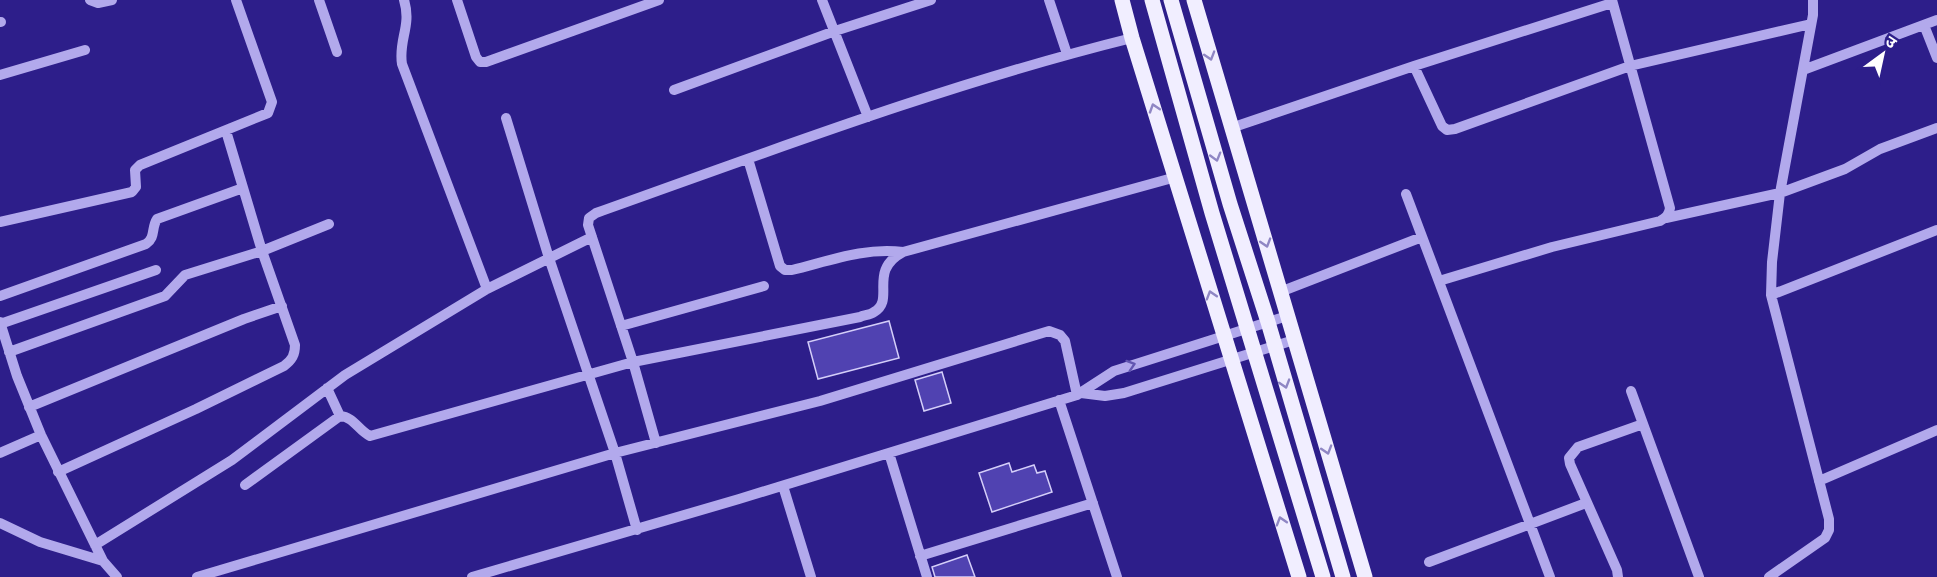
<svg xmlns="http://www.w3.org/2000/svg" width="1937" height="577" font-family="Roboto,'Noto Sans Devanagari',sans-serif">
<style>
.building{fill:#5042b1;stroke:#d4cef9;stroke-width:1.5}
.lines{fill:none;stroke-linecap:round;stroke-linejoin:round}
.minor{stroke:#b2a9ec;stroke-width:10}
.major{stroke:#f1eeff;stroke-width:15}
.oneway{stroke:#8f86c4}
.oneway2{stroke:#6256b1}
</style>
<rect width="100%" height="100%" fill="#2d1e8a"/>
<path class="building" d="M889,321L899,358L818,379L808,342Z
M942,372L951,403L924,411L915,380Z
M1009,463L1012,472L1034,465L1037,473L1045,471L1052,492L992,512L979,473Z
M967,555L975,577H935L932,567Z"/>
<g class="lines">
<path class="minor" d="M90,0L98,3L112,0
M319,0L337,52
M404,0C412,26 398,40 402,64L487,289
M457,0L476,57L480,62H486L659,0
M822,0L868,117
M1049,0L1067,54
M0,22H1
M1924,25L1937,58
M1414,66L1442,126L1447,130L1455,129L1630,66L1811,24
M1803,70L1937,20
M0,75L85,50
M674,90L835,31L931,0
M506,118L549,258L615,453L637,530
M1231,128L1414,66L1612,3
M748,159L780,266L785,270H792C829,261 865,247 903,252
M1406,194L1550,577
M1666,218L1780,193L1845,169L1880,149L1937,128
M0,222L132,192L136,187L135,170L140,165L268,113L272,102L236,0
M1439,281L1552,247L1660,221C1666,218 1669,215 1670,208L1612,0
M1280,292L1422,237
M1771,295L1937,230
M0,296L146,244C156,237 151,228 157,219L243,188
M0,322L17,376L41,435L103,561
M0,324L156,270
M621,326L764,286
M9,352L165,296L185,275L262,251L329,224
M327,388L340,416
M1631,391L1699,577
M1081,393L1105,396L1124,393L1294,340
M1059,400L1117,577
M29,407L244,319L282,306
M656,443L633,362L588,225L589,218L596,213C773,150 950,83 1132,38
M0,453L41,435
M889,453L927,577
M58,472L196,409L284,366C292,360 295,355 295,345L262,251L226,131
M1819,481L1937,430
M245,485L340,416C354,417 358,430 370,436L633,362L860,317C864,315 870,315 874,312C896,300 867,271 903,252L1176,177
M783,486L811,577
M0,523L40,542L103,561L117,577
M95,545L232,460L345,375L487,289L592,237
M920,556L1093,503
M1429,562L1586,503
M197,577L615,453L820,401L1049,331L1060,335L1065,341L1077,395
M472,577L739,499L1077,395L1114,371L1287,316
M1618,577L1617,570L1570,464L1569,458L1578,447L1643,424
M1769,577L1825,538L1829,530V519L1771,295L1772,262L1780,193L1813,15V0"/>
<path class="major" d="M1122,0L1132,38L1299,577
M1152,0L1212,213L1323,577
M1171,0L1230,204L1268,322L1343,577
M1194,0L1365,577"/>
</g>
<defs><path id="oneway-chevron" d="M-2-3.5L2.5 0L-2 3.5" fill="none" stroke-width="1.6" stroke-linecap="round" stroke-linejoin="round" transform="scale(1.5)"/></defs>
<g class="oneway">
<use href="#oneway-chevron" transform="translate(1210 56) rotate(73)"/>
<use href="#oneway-chevron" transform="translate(1154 108) rotate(-108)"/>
<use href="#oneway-chevron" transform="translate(1216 157) rotate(74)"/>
<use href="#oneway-chevron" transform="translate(1266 243) rotate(73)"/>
<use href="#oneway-chevron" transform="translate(1211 295) rotate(-107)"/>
<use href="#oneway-chevron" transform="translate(1285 384) rotate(73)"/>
<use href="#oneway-chevron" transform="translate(1327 450) rotate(73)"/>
<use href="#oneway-chevron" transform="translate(1281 521) rotate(-107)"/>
</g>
<use class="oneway2" href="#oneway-chevron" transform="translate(1131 365) rotate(-18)"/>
<g transform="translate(1883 54) rotate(33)" stroke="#2d1e8a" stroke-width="4.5" paint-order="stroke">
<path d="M0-4.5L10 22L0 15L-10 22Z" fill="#ffffff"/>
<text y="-9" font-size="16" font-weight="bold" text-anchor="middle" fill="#ffffff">उ</text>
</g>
</svg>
